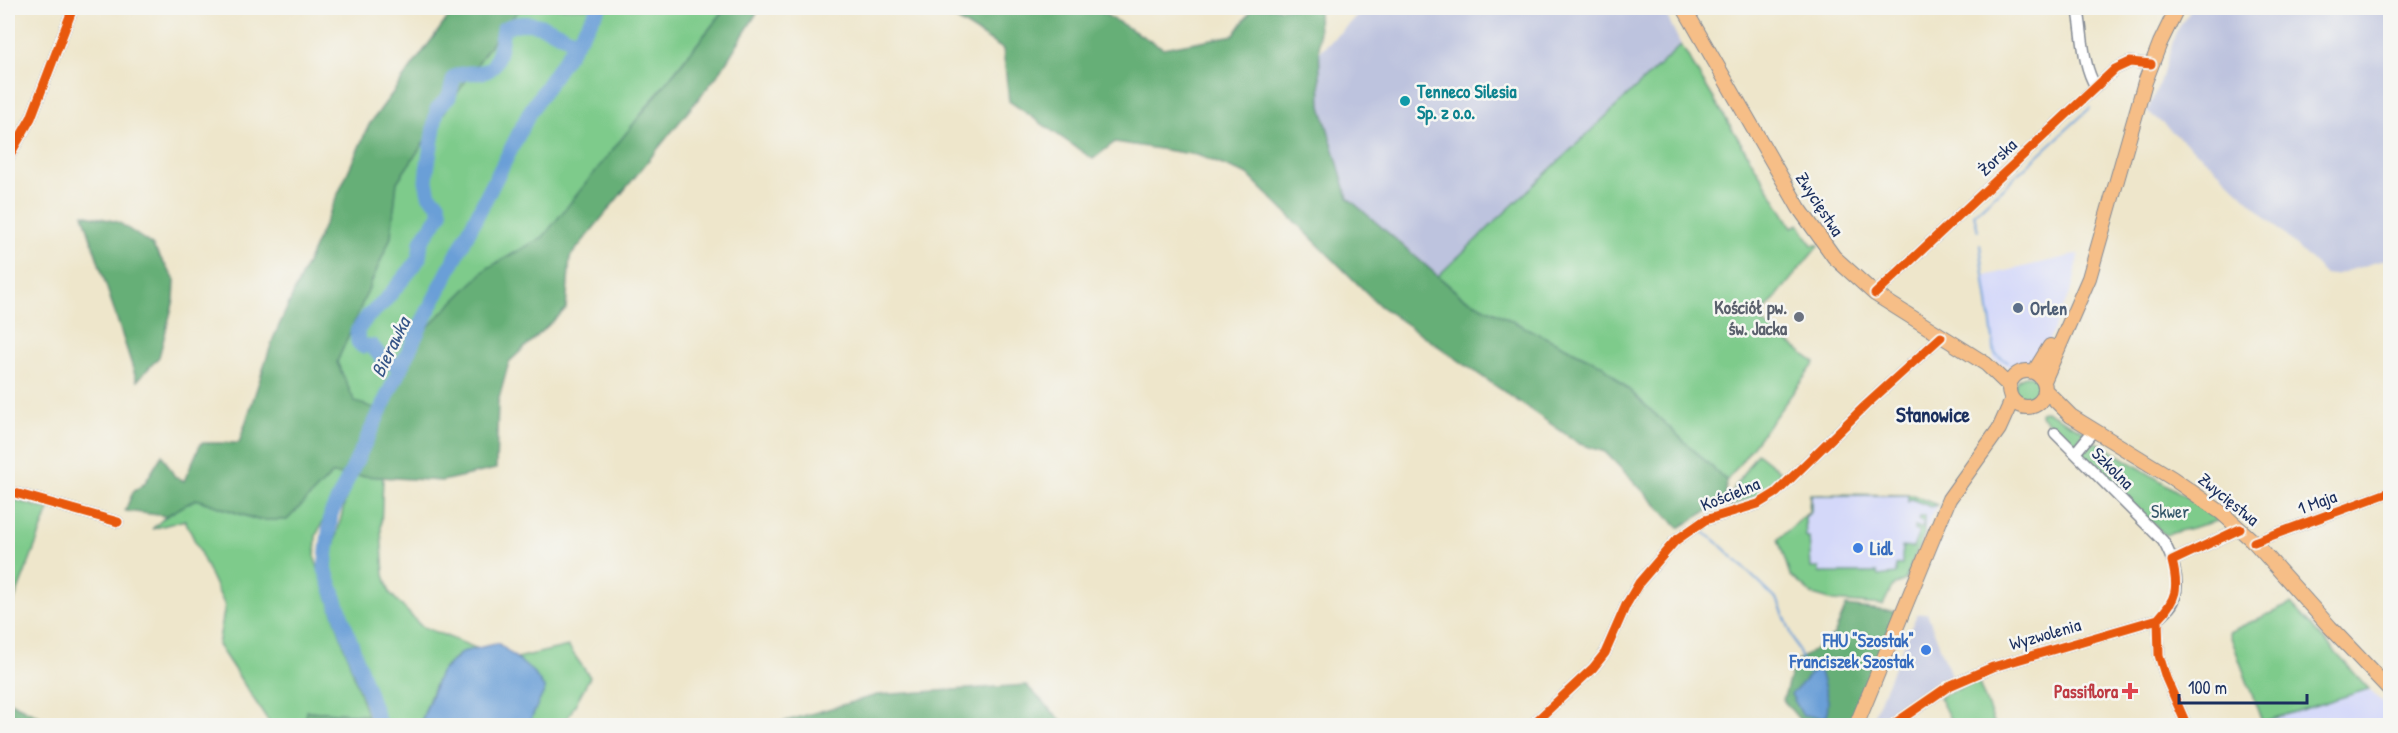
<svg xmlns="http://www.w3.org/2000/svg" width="2398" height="733" font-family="'Patrick Hand',sans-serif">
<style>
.built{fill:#d4d8f9}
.industrial{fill:#bdc3de}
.green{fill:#7ecb8b;stroke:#4c7d74;stroke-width:1.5}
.forest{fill:#66af77;stroke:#406f6a;stroke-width:1.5}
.water{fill:#6b9fd7;stroke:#43679a;stroke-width:1.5}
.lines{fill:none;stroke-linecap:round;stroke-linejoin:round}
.stream{stroke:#6b9fd7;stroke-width:2}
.river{stroke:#6b9fd7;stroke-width:15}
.minor-casing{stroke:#848a94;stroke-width:13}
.major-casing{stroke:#848a94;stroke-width:16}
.minor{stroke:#fff;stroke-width:10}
.major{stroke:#f6be87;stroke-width:14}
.cycleway-casing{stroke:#f6f6f2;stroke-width:13}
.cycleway{stroke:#e8590c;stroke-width:9}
.culture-dot{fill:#0f9aa8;stroke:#f6f6f2;stroke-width:2}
.service-dot{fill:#5c6f8a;stroke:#f6f6f2;stroke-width:2}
.worship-dot{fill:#6b7280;stroke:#f6f6f2;stroke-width:2}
.shop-dot{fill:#3f7fe0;stroke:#f6f6f2;stroke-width:2}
.health-dot{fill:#e0444e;stroke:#f6f6f2;stroke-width:2}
.labels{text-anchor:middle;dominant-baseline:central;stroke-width:5;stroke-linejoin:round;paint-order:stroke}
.culture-label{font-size:18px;font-weight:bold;fill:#0d838f;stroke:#f6f6f2;text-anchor:start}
.street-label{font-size:18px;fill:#1b2f5e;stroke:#f6f6f2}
.worship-label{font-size:18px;font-weight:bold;fill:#5b616d;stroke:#f6f6f2;text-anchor:end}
.service-label{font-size:18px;font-weight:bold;fill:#4e5e75;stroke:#f6f6f2;text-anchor:start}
.park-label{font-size:18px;fill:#345669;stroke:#f6f6f2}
.shop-label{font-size:18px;font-weight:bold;fill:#366cbe;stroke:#f6f6f2;text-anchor:start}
.health-label{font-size:18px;font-weight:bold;fill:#be3a42;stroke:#f6f6f2;text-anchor:end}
.water-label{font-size:20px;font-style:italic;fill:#375688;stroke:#f6f6f2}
.quarter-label{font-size:21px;font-weight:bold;fill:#1b2f5e;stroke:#f6f6f2}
</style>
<rect width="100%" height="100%" fill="#f6f6f2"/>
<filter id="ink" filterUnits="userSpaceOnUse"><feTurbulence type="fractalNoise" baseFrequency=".0167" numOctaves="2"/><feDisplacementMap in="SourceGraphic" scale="12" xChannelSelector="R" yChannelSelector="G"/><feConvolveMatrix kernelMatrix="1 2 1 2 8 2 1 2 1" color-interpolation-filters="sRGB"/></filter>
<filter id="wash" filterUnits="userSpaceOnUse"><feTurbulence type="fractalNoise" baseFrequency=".008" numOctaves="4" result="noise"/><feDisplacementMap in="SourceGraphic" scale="24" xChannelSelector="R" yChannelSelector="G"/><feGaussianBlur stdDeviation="1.35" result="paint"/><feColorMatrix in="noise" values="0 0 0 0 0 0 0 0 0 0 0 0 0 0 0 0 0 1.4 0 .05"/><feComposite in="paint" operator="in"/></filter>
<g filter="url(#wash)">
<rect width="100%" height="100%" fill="#eee6cb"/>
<path class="built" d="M2079,254L2073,286L2045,349L2030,366L2014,369L1994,360L1985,276Z
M1810,494L1913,495L1937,505L1905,580L1892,587L1883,605L1833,601L1813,595L1790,575L1778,539L1809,512Z
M2369,689L2390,711V725L2251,726Z"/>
<path class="industrial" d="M1366,8H1663L1681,45L1438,276L1348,198L1321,107L1319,52Z
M2192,8H2390V258L2334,275L2325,274L2209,162L2147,111L2160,83L2176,32Z
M1927,613L1952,678L1883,725L1869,726L1917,614Z"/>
<path class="green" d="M505,8H726L643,111L635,158L384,411L353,475L383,477L381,529L384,575L390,593L421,626L476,648C438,657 432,693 420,725H385L328,570L350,481L349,483L342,481L316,536L315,559L367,715L307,711L306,725H271L218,645L225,606L185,520L152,529L166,516L195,499L258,520L337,362L359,311L391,179Z
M1681,45L1792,227L1799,224L1812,245H1819L1758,319L1815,363L1727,481L1602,365L1461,296L1438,276Z
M2015 389a13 13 0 1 1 26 0a13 13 0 1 1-26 0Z
M2046,411L2084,431L2075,446L2040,415V412Z
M2092,442L2099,443L2211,512L2217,521L2165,535L2086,459L2083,452Z
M1757,453L1781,472L1771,489L1729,507L1734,488Z
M1810,494L1913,495L1937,505L1931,507L1911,499L1908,502V495H1811V512L1805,517L1806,537H1809L1811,568H1819V573H1877L1878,576L1896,574V565L1902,564V547L1913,548L1919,532L1914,530L1915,527L1921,529L1924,523L1918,520L1921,516H1924V535L1905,580L1892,587L1883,605L1833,601L1813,595L1790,575L1778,539L1809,512Z
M8,498L49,510L8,617Z
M2291,604L2369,689L2262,722L2229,632Z
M568,646L590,677L564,725H528L544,689L517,658Z
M1978,681L1995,725H1953L1939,697Z"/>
<path class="forest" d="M455,8H521L497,35L397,182L391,237L337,362L355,402L384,411L422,333L486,269L543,237L726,8H760L720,72L570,257L566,309L509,362L498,402L496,469L442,481L332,474L287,520H258L196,499L166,516L125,511L133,492L145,483L162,455L175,477L184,481L201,443H239L273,339L369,125Z
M938,8H1094L1163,48L1234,35L1253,8H1318L1321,106L1348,198L1461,296L1602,365L1727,481L1725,500L1679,528L1605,452L1580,444L1380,306L1248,175L1197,155L1115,142L1093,159L1009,101L1003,49Z
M83,214L118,222L152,245L175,280L174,300L159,357L137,381Z
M1846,606L1896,612L1849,725H1804L1783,700L1794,664L1834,635Z
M1026,685L1066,725H772L877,695Z
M8,701L55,724L56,725H8Z
M306,711L367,715L373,725H306Z"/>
<path class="water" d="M498,643L534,673L545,689L528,725H420L440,673L462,652Z
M1819,668L1828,700L1827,717L1803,716L1791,694C1803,686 1806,674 1819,668Z"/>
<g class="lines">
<path class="stream" d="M1978,231L1974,214L2090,108
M1980,245L1995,354L2008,362
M1703,532L1715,540L1778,601L1808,674"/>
<path class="river" d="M400,370L393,363L384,361L372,346H362L358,342L357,331L367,317L383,303L413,267L419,258L421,242L441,213L438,203L429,195L426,181L427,170L437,109L449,97L454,77C465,71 472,74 483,72C500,69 500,43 503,29C528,15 553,30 576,42
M380,726L325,569L331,514L423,321L531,110L599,8"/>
</g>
</g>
<g filter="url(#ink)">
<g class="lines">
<defs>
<path id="minor" d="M2078,8C2083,33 2082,65 2096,87
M8,158L31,118L73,8
M1875,294L2115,69L2130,62L2151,64
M2075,453L2094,430
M8,491L118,522
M2254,542L2390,492
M2172,561L2240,529
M2158,619L2159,655L2166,678L2187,726
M1531,726L1593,668L1605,653L1626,605L1639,583L1675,541L1705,520L1758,504L1776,493L1866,405L1941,337
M1891,726L1949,686L1993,667L2158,619C2164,613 2173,606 2175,597C2180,579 2172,556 2163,541L2055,433"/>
<path id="major" d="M1684,8L1799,208L1834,257L1875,294L1986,364L2009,386
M2009 389a18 18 0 1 1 36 0a18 18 0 1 1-36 0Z
M2034,372L2050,346
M2044,381L2089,278L2145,82L2160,43L2177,8
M2045,390L2071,416L2172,478L2222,513L2254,542L2330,627L2390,690
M1856,726L1949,499L1999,429L2012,400"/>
</defs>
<use href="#minor" class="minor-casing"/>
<use href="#major" class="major-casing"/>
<use href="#minor" class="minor"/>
<use href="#major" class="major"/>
<defs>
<path id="cycleway" d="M8,158L31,118L73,8
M1875,294L2115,69L2130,62L2151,64
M8,491L118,522
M2254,542L2390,492
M2158,619L2159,655L2166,678L2187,726
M1531,726L1593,668L1605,653L1626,605L1639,583L1675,541L1705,520L1758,504L1776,493L1866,405L1941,337
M1891,726L1949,686L1993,667L2158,619C2177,599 2179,588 2172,561L2240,529"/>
</defs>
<use href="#cycleway" class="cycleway-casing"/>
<use href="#cycleway" class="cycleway"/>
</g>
</g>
<circle class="culture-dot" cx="1405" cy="101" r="6"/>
<circle class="service-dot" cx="2018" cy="308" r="6"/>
<circle class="worship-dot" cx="1799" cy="317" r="6"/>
<g class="shop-dot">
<circle cx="1858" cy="548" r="6"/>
<circle cx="1926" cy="650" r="6"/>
</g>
<path class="health-dot" d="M2127 682h6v6h6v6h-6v6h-6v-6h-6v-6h6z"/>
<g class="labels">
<g class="culture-label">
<text x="1417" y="91">Tenneco Silesia<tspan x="1417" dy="21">Sp. z o.o.</tspan></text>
</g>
<g class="street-label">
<text transform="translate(1997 157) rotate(-43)">Żorska</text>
<text transform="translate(1820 204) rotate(57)">Zwycięstwa</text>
<text transform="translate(2113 468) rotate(45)">Szkolna</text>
<text transform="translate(1730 494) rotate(-22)">Kościelna</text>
<text transform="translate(2229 499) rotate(39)">Zwycięstwa</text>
<text transform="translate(2317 502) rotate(-20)">1 Maja</text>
<text transform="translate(2045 634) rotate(-16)">Wyzwolenia</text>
</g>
<g class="worship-label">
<text x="1787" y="307">Kościół pw.<tspan x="1787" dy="21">św. Jacka</tspan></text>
</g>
<g class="service-label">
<text x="2030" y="308">Orlen</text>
</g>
<g class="park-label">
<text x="2170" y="511">Skwer</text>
</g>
<g class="shop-label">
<text x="1870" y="548">Lidl</text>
<text x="1914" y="640" text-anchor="end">FHU "Szostak"<tspan x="1914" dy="21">Franciszek Szostak</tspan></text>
</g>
<g class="health-label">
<text x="2118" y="691">Passiflora</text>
</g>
<g class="water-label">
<text transform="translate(390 347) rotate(-64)">Bierawka</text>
</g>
<g class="quarter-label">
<text x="1933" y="414">Stanowice</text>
</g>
</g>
<rect width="2398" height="733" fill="none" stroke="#f6f6f2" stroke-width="30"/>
<path d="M2179 694v9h128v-9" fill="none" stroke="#1b2f5e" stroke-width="3"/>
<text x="2188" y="694" font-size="18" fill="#1b2f5e" stroke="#f6f6f2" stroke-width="4.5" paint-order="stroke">100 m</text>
</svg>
